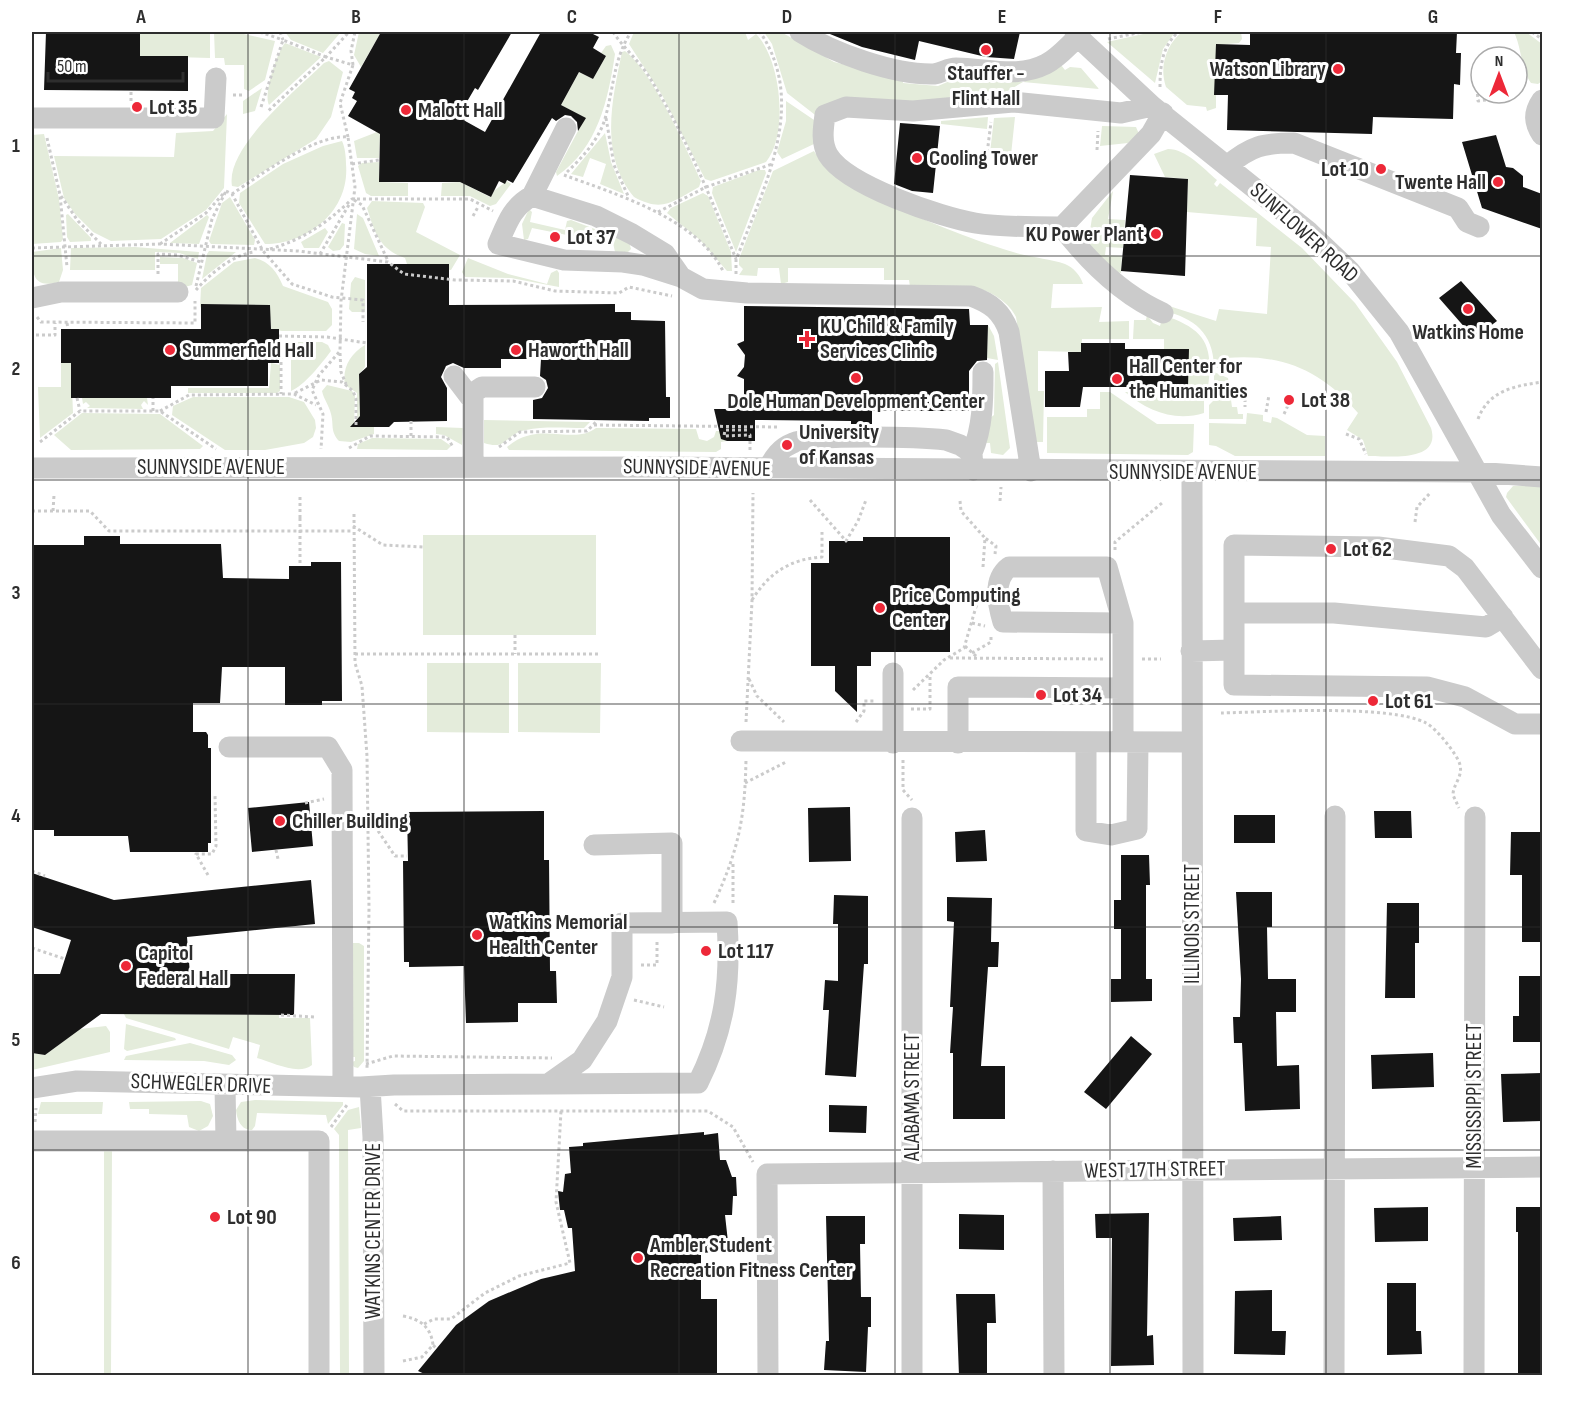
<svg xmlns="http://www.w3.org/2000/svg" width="1574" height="1407" font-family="'Sofia Sans Condensed',sans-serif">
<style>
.green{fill:#e4ecdb}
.building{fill:#151515}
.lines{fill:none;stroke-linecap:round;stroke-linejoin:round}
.path{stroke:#cbcbcb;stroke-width:3;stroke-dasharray:3 3;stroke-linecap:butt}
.minor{stroke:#cbcbcb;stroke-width:21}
.path-bridge{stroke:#cbcbcb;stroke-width:3;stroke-dasharray:3 3;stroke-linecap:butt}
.grid{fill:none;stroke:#2e2e2e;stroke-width:1.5;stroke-opacity:0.55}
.poi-dot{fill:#ed2838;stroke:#fff;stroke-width:2}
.labels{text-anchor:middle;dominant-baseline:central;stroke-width:6;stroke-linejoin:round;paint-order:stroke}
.poi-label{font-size:22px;font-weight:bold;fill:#2e2e2e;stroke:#fff;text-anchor:start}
.street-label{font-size:22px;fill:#2e2e2e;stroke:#fff}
.neatline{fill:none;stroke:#2e2e2e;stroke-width:2}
.grid-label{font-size:20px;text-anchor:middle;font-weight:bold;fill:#2e2e2e}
</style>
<rect width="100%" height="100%" fill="#fff"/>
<path class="green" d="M140,32H210V58L140,56Z
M214,32H235L275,41L265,80L249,91L244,89V65H225L224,58H215Z
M285,32H341L323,53L291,40Z
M359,32H381L361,67L354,55Z
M634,32H745L748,40L756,34C781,59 789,134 766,162L711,181L705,179L662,95L629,44Z
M764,32H781L834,62L903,79V83L938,86L959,77L1023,82L1004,93L819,118L787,93L772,44Z
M1152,32H1175L1163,49L1155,83L1107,42Z
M1182,32H1241L1242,39L1239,43L1216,45V108L1207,111L1206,107L1187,105L1166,87C1159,67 1166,45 1182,32Z
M1514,32H1526L1542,44V81L1538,84L1531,83C1522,72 1521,46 1514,32Z
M285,43L321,57L269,105C263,95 277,52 285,43Z
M611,45L615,54C608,100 598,148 557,176L556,172L585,118L561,105L579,72L593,79L606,56L601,53L606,46Z
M625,51C653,72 686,148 701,181L699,187C673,201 663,213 634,197C599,155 612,100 622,52Z
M329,61L343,72L331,117L316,139L238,187L232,186C225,147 299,88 324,63Z
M1061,65L1065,70L1070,67L1081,68L1099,89L1023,82Z
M262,88L255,111L243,114V101Z
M786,101L817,122L814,144L782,159L777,152L786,121Z
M227,114L224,188L206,210L161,239L111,241L93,232L75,214L64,198L54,156L174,157L176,133L213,131Z
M988,117L987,129L941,124V121Z
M1015,117L1011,155L990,153L994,118Z
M1102,126L1136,127L1139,134L1128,143L1100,146Z
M377,132L380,134L379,158H357L354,141Z
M605,133L611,162L624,194L600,184L606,164L590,158L583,177L571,174Z
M44,134L59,199L63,239L61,242L32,244V135Z
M342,141C345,147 346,157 346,164C350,210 309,244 265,244L239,203L240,193L283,164L323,146Z
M1168,149C1186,149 1203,168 1217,180L1214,184L1217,187L1220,183L1302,248L1355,303L1397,362L1431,428C1442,463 1387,456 1368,456L1363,440L1347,430L1358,413C1322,371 1282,353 1226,358L1228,373L1214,366C1213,333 1194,318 1164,311L1166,305L1216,321L1219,309L1267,314L1271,247L1256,246L1257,218L1187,212L1188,179L1165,177L1154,154Z
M814,151C835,189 975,242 1020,254C1035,258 1051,259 1065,264C1073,267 1081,276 1083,284H1053L1051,308L1102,307L1099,322L1129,321V339H1082L1081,352L1038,351V391H1044L1043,442H1036L1016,317C1010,304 993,292 979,289L910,287L909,280H884V268H788V282L781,284L779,268H758L757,276L739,275L743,269L739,265V259L773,171Z
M379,162V182L408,183V196H371L366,193L358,166L362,163Z
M759,170H765L766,173L736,252L712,193L713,187Z
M507,181L511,184L496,204L490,206L470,196H441L442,183L460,182L490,197L495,190Z
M1113,191L1108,219L1125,220L1123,248L1106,247L1105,255L1122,256L1121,273L1114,272L1088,243L1092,218Z
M703,193L708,196L731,252L732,271H727L700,240L667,213L671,208Z
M230,197L255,240L254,245L211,244L209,241L222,203Z
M372,201L423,203L425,207L416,232L460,255L451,270L407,264L405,258C379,249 375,233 367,208Z
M529,209L532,212L530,222L565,230L567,221L571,220L629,242L631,249L627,253L615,252L612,238L572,236L532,228L528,239L524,240L522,224Z
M68,214L91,238V241L70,242L67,237L66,215Z
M357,214L363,218L379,256L365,254L354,249Z
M207,215L209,217L199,244L170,243Z
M342,223L345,224L344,245L340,250L333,251L328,247Z
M325,228L328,232L319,248H304L301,242Z
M135,247L199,252L198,259L179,253L155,252V270H70L71,248Z
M61,248L63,270L59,282C33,289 32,274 32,252Z
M209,251L236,252L202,279L207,254Z
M160,257L183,258L197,263L192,285L178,289V264H160Z
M255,258C270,262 277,272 283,286L328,302L332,309V325L326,331H282L271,329L269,305L202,304L200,308L201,288L234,262Z
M468,258L508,274L547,284L551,273L557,270L559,273V287L511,278L465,277L462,272Z
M355,277L365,280V312H352L349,309L351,283Z
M1147,315L1153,323L1160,326L1163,315C1204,329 1214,343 1208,387H1188V349H1164V339H1133L1134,320H1146Z
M988,325L994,336L998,360L987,358Z
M283,342H322L328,345L331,351C322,363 304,386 291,391V351H283Z
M365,345V367L359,374L360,416L357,419V393L345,385C342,368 350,354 365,345Z
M998,362L1010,448L1003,455L991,453L990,443H986L990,418L994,415L995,364Z
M61,363H71L73,413L40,438L38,387H61Z
M271,363L280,365V391L277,393H188V388H269Z
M1214,372L1228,378L1232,407H1237L1238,414H1243V419H1209V405L1214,400Z
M327,385L352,391L355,395L354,427H374V434L351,442L339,441C330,431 334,425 331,414C329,405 324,400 322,391Z
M1100,392H1110L1157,424H1194L1193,452L1188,455L1047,453V417H1087V409H1100Z
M1125,392L1204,393V413C1175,422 1147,411 1125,392Z
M193,397H289L304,402L315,420L316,428L313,437L304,443L265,450H225L172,415L173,406Z
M82,398H147L148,405L144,401L141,405L143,409L87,408L90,406L86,402L83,404Z
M82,413L160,414L203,446L200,449L71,450L54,435Z
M1247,413L1263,415V421L1271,423L1272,417L1277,418L1307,435L1325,436V456H1235L1216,446L1209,445V423L1246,424Z
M484,420L590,422L584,428C565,428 544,426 526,430C504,434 508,451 484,443Z
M436,427L463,428L462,445L444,435L436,434Z
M596,428L696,429L699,439L707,441L714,437L716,431H721L723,439L727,441L721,442V449L716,452L509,450L507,447C539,419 573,446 596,428Z
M372,438L441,439L451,446L447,450L357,449L358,444Z
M1542,485V546L1506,497L1507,493L1513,486Z
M423,535H596V635H423Z
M427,663H509V733L427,732Z
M518,663H601L600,733L518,732Z
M352,943H359L364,946V1061L358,1068L354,1067L351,1062L355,1061V1057H351Z
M124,1014L279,1015V1018H310L312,1065C298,1076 272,1062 257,1058L260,1045L233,1037L229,1049L126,1018Z
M126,1024L175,1038L176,1040L127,1051L124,1049Z
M106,1026L110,1032V1052L32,1070V1053L45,1055L80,1029Z
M190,1043L232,1055L236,1060L229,1065L204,1061L124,1060L126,1056Z
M255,1100L343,1102V1105L328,1124L326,1115L257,1113L255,1126L252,1130C241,1130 237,1120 236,1110L241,1102Z
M201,1101L210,1104L213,1116L208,1126L199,1131L189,1127L187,1115L149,1114V1109H130L129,1102Z
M41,1102H103L102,1114H38Z
M359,1107L361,1128L348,1130L349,1375H340L339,1135L334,1129L348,1110Z
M104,1149H112L111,1376L104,1375Z"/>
<path class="building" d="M46,32H140V56H188V91L44,90Z
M381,32H512L478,90L475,88L458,117L485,132L541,32H589L599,37L593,48L606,56L593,79L579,72L561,105L586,118L578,131L577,122L571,116L565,115L556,121L552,118L513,183L507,180L505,184L499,181L491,197L460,182H379L380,134L348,116L357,101L352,98L355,92L349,89Z
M825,32H1020L1014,59L986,57L919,41L915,60L862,47Z
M1250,32H1457L1456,53H1461L1460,85L1454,84L1453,119L1373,117L1372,134L1227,130L1228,95H1214L1216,44L1250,45Z
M900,123L940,126L933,193L912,191L894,184Z
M1496,135L1506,167L1513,168L1523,176V187L1542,194V229L1482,208L1462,142Z
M1130,175L1188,179L1185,276L1121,271Z
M367,264H449V305L615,304V312H631V320L665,321L666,397H670V418H649V421L533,419V400L542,398L548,388L546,380L540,376L541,359H501V368H464L453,363L446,366L441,377L447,388V421L394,422L389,427H350L360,416L359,374L367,367Z
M1461,281L1497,321L1474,338L1439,298Z
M201,304L270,305L271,329H279V363H268V386H171V398H71V363H61V329H201Z
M744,306L969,309L970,325H988L987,360L977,361L969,371V411H872V424H851V421L755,420V441H727L721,439L714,409H744V379L737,376L744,367L745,355L737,344L744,341Z
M1081,343H1125V349H1189L1188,387H1083L1080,407H1045V371H1069L1068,352H1081Z
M84,536H120V544H221L223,578L289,579V566H311V562H341L342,701H322V705H285V667H222L220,703H193V732H206L208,735V748H211V843H208V852H130L128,836H54V830H32V545H84Z
M863,537H950V652H871V666H857V712L835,691V666H811V563H829V541H863Z
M309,802L313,846L252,852L248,808Z
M850,807L851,861L809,862L808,808Z
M544,811V860H549L550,971H556L557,1003H518V1022L466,1023L464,966L409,967V962H404L403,861H408L407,812Z
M1374,811H1411L1412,838H1375Z
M1234,815H1275V843H1234Z
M985,830L987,861L956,862L955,832Z
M1511,832H1542V942H1522V875H1510Z
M1121,855H1149L1150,885H1146V979H1152V1001L1111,1002V979H1121V929H1114V900H1121Z
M32,873L114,900L311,880L315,924L187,937L190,974H295L294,1015L101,1014L45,1055L32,1053V974H60L71,940L32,927Z
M1236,892H1272V927H1267L1268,979H1296V1012H1276L1277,1066L1299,1065L1300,1109L1245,1111L1242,1043H1234L1233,1017H1240L1241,979Z
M834,895L868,896V964H864L856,1077L825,1075L829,1010H823L825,980L838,981V924H833Z
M947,897L992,898L991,942H999L998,967H988L981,1066H1005V1119H953V1053H950L953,1007H950L954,922L947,921Z
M1387,903H1419V943H1415V998H1385Z
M1519,976H1542V1042H1513V1016H1519Z
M1131,1036L1152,1054L1106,1109L1084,1092Z
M1433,1053L1434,1087L1372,1089L1371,1055Z
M1542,1073V1121L1503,1122L1501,1074Z
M829,1105L867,1106L866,1133L829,1132Z
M704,1132V1135L718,1133L720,1160H726L732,1177H736L737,1196H733L732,1215H725L729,1251L701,1253V1299H717V1376H429L418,1371L456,1325L489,1301L541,1279L575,1271L572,1228H568L564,1210H560L558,1191L563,1192L565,1174L571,1173L569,1147L583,1146V1143Z
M1428,1207V1241L1375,1242L1374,1208Z
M1516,1207H1542V1376H1518V1232H1516Z
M1149,1213L1147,1336L1153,1335L1154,1365L1111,1366L1112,1238H1096L1095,1214Z
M959,1214L1004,1215V1250L959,1249Z
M826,1216H865V1244H860L861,1297H871V1327H868L866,1372L824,1370L826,1341H829Z
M1281,1216L1282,1240L1234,1241L1233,1218Z
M1387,1283H1416V1331H1421L1422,1354L1387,1355Z
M1272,1290V1331H1286L1285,1355L1234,1354L1235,1291Z
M956,1294H995L996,1323H987V1376H959Z"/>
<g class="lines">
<path class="path" d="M260,32L283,40
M280,32L283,40
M613,32C623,47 637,59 648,75C684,132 710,196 736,259
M1532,32L1542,39
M1108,39L1142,32
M353,65L351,51L355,32
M1160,87C1160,66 1162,47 1178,32
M1477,88L1478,101L1500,98L1499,93
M233,95H243
M131,101V90
M261,107L283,40L326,57L267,112
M606,118L614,165L629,198
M348,137L340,103L353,65L326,57L349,32
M47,138L60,195L67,267
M1097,150L1098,131
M352,164L379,160
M985,170L991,122
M567,172C583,157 601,137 606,115C614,85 614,58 631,32
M564,175C615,194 697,218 723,271
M226,191L232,194L263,251L292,284L332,297L363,300V322
M232,194C259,176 315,134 348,137L355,187L341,301L340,351L319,375L312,390L323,414L321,449
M61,196L78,221L101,244
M354,200L362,205L388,261
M658,212L706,187L772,164
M473,216L478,207
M160,244L206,213L223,194
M32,248L160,244L298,251L388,262L404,274L455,280L513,281L555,291L619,293L629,287L672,296
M270,249C304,239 327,223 352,199H470L493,211
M320,254L350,203
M158,274V254L177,255L201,262
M736,274V260C763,189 809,104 760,32
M196,286L212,219L226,191
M196,290C210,274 232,255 254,252
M37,317L41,322L195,323V301
M67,323L68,329
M36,335H55V323
M279,336L327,337L367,343
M340,353L341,372L346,384
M279,358H281V394
M295,393L321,380L342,382L353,391L356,399V425
M1245,393V407
M77,398L80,411
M153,411V398
M160,411L189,395L294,394L316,405
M1266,412L1269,395
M1284,414L1290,401
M1478,419C1489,390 1515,386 1542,382
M411,421V436
M594,425L778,427
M747,430H725L724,436L750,435V450
M1346,434L1359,439L1366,454
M40,442L80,411H160L216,449
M499,447L520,432L587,431L597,421
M349,448L370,436L447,437L453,447
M810,500L846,541L858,521L866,500
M960,501L961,511L985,538
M1000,501L1001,487
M32,511H90L109,531H353
M53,511L54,495
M354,514L355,663L362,686L367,756L369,908L367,1069
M300,518V495
M1415,522L1417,507L1431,492
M353,526L383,545L423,547
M1115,550V542L1162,503
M983,567L985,538L996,546L995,554
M752,600C769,573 790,559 822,557V532
M972,623L985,626
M515,635V654
M965,646L977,657
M972,653L991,642V635
M355,654H600
M950,658L1105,659
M1142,659H1161
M749,679L757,696L784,722
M913,690L944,660L964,648L978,600
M911,709H930V675
M1221,713C1266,712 1390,704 1426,723C1435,727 1458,755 1460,765C1463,777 1453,784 1453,795L1459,808
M746,722L752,601L753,493
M856,722L864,711V701H875
M903,760V790L912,800
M745,783L786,762
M305,803L324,799
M368,816L395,856H407
M276,850L278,859
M733,864V906
M32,871L45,876
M208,875L196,854H212L216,846L215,794
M714,903C739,849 745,817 746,759
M32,948L65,959
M641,965H657V940
M634,1000L664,1007
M281,1015L314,1017
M366,1064L393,1056L552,1058
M395,1104L403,1111H708L733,1127L753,1162
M35,1122L36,1108
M331,1127L347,1105
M403,1316C420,1319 431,1327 433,1345
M424,1324L434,1319H451L485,1293L519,1276L570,1263L556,1202L561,1111
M403,1361L422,1357L433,1345L436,1348"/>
<path class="minor" d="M800,32C833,53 894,75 934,74C942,73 948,68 956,68C986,68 1017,79 1046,64C1058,58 1068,46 1078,37
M1075,32L1078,37L1152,106L1309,232L1350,271L1399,332L1501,515L1542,568
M1542,100C1533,113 1534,123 1542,135
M1152,106L1121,113L1013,102L913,111L846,107L825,115C823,129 821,143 828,155C847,186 941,217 975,223C1003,228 1034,226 1062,227L1151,134L1163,113
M32,118H214L216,78
M1227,166C1251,146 1263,143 1294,143L1458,208L1467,222L1479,227
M532,196L566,128
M1062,227C1089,262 1122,295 1163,313
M681,277L643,265L623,262L564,260L498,244C507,223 512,207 532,196L596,216L632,234L665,254L681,277L703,289L747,293L971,296C991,303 1002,312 1009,332L1031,471
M32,298L61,292H178
M454,376L473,401
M972,453C983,427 983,400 983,372
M473,467V393L482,387H535
M32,468L655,467L1475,472L1542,477
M768,469C774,457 780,448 793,443C813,434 921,437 946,440L960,445L972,453L973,470
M1192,472L1193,1376
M1234,613H1334L1486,627L1503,617
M1123,623L1003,622C998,605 992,580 1009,567H1107L1123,623V742
M1191,651L1234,650
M1542,669L1465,568L1449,556L1378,547L1234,545V685L1427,687L1465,697L1515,724H1542
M893,673V743
M741,741L1191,742
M1086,742V831L1111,835L1137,829L1138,742
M958,743V687L1123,688
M229,747H328L342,770L343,1087
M912,818V1376
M594,845L672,843V923
M225,1086L226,1141
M370,1087L373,1137L374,1376
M32,1088L77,1081L361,1087L394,1085L548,1084L582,1060L607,1021L622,977V923L727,922C731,982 725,1029 698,1083L548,1084
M32,1141H319V1376
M1053,1171L1054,1376
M768,1376L767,1174L1542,1167
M1334,1376L1335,816
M1474,1376L1475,817"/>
<path class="path-bridge" d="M300,518V566"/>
</g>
<path class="grid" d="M248,32V1376M464,32V1376M679,32V1376M895,32V1376M1110,32V1376M1326,32V1376M32,256H1542M32,480H1542M32,704H1542M32,927H1542M32,1150H1542"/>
<g class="poi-dot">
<circle cx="986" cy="50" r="6"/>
<circle cx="1338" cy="69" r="6"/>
<circle cx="137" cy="107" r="6"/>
<circle cx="406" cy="110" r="6"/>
<circle cx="917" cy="158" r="6"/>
<circle cx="1381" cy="169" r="6"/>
<circle cx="1498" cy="182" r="6"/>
<circle cx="1156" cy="234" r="6"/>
<circle cx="555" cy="237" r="6"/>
<circle cx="1468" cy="309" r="6"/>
<path d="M804 330h6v6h6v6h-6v6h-6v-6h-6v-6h6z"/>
<circle cx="170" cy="350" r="6"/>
<circle cx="516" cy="350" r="6"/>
<circle cx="856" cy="378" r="6"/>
<circle cx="1117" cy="379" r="6"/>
<circle cx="1289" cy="400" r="6"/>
<circle cx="787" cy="445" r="6"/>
<circle cx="1331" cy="549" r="6"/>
<circle cx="880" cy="608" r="6"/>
<circle cx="1041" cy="695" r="6"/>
<circle cx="1373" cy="701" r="6"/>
<circle cx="280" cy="821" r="6"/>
<circle cx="477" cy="935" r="6"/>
<circle cx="706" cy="951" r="6"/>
<circle cx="126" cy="966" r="6"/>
<circle cx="215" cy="1217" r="6"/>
<circle cx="638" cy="1258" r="6"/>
</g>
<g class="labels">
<g class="poi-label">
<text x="1326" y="69" text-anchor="end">Watson Library</text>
<text x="986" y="73" text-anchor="middle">Stauffer -<tspan x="986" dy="25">Flint Hall</tspan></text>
<text x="149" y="107">Lot 35</text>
<text x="418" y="110">Malott Hall</text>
<text x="929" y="158">Cooling Tower</text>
<text x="1369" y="169" text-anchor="end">Lot 10</text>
<text x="1486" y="182" text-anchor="end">Twente Hall</text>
<text x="1144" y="234" text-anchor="end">KU Power Plant</text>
<text x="567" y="237">Lot 37</text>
<text x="820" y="326">KU Child &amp; Family<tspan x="820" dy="25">Services Clinic</tspan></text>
<text x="1468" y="332" text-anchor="middle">Watkins Home</text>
<text x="182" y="350">Summerfield Hall</text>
<text x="528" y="350">Haworth Hall</text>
<text x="1129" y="366">Hall Center for<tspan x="1129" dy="25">the Humanities</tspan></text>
<text x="1301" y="400">Lot 38</text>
<text x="856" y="401" text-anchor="middle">Dole Human Development Center</text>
<text x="799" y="432">University<tspan x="799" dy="25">of Kansas</tspan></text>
<text x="1343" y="549">Lot 62</text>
<text x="892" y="595">Price Computing<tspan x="892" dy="25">Center</tspan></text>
<text x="1053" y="695">Lot 34</text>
<text x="1385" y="701">Lot 61</text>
<text x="292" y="821">Chiller Building</text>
<text x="489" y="922">Watkins Memorial<tspan x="489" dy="25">Health Center</tspan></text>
<text x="718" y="951">Lot 117</text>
<text x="138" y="953">Capitol<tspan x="138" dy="25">Federal Hall</tspan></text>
<text x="227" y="1217">Lot 90</text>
<text x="650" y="1245">Ambler Student<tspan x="650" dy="25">Recreation Fitness Center</tspan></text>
</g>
<g class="street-label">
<text transform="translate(1304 233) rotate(42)">SUNFLOWER ROAD</text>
<text x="211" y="467">SUNNYSIDE AVENUE</text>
<text transform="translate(697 468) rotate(1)">SUNNYSIDE AVENUE</text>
<text x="1183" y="472">SUNNYSIDE AVENUE</text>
<text transform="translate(1192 924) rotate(-90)">ILLINOIS STREET</text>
<text transform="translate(201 1084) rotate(2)">SCHWEGLER DRIVE</text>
<text transform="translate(1474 1096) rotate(-90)">MISSISSIPPI STREET</text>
<text transform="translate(912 1097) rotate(-90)">ALABAMA STREET</text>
<text transform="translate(1155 1170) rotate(-1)">WEST 17TH STREET</text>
<text transform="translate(373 1231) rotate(-90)">WATKINS CENTER DRIVE</text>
</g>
</g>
<rect width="1574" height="1407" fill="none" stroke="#ffffff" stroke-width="66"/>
<g transform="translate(1499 75)"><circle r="28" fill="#ffffff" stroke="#ababab" stroke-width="1.5"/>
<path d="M0-4.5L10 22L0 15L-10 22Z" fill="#ed2838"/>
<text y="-9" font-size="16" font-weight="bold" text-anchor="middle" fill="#2e2e2e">N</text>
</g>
<path d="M48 72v9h135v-9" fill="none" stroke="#2e2e2e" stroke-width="3"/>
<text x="57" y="72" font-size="18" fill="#2e2e2e" stroke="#ffffff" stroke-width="4.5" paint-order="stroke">50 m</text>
<rect x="33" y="33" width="1508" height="1341" class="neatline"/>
<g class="grid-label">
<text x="141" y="23">A</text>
<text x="356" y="23">B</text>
<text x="572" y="23">C</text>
<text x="787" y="23">D</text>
<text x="1002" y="23">E</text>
<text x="1218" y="23">F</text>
<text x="1433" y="23">G</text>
<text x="16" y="152">1</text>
<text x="16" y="375">2</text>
<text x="16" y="599">3</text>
<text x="16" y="822">4</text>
<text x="16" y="1046">5</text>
<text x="16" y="1269">6</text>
</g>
</svg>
